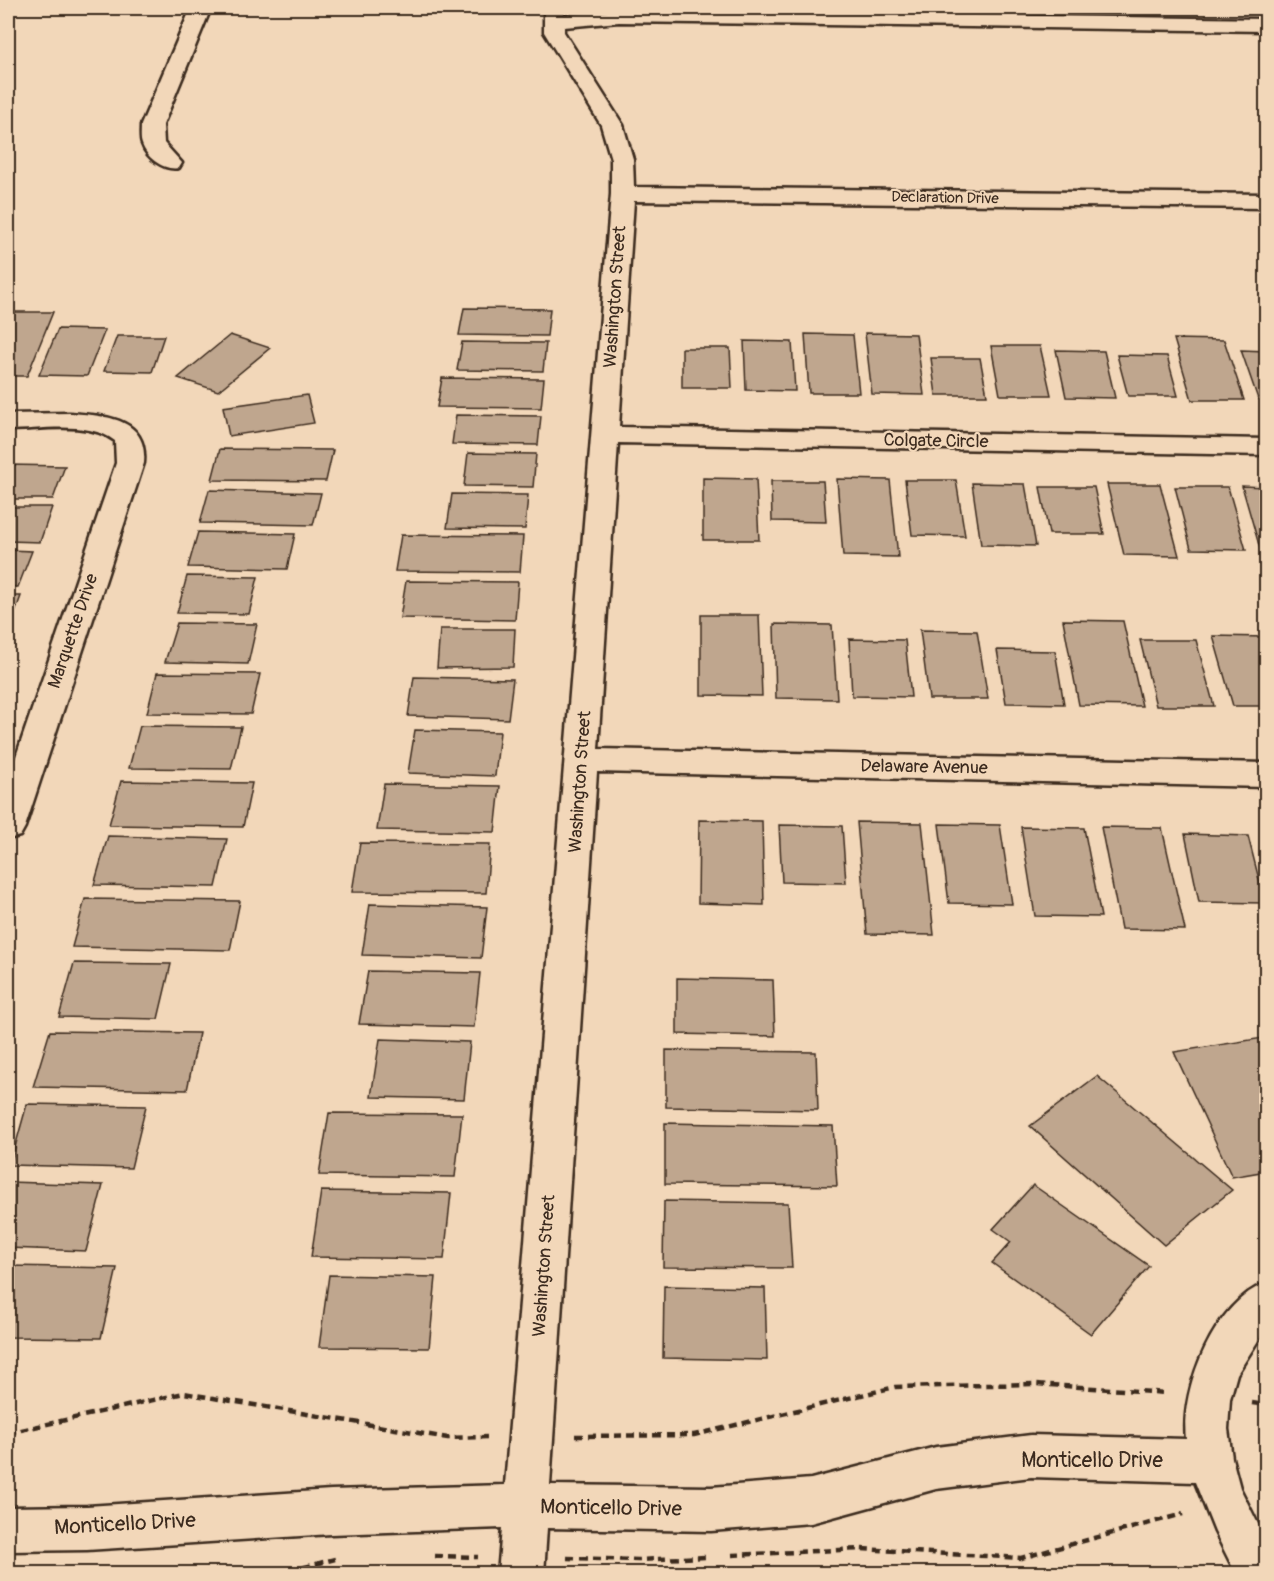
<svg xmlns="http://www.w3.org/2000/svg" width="1274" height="1581" font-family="Pangolin,sans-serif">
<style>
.building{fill:#bfa68e;stroke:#3b2a1e;stroke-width:1.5}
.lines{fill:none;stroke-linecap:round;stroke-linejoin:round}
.street-casing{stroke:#3b2a1e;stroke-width:5}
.path{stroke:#3b2a1e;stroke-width:4.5;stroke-dasharray:8 5;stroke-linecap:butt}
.street{fill:#f2d7b9;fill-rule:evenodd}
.labels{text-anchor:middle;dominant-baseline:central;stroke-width:4.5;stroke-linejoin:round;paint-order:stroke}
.far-street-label{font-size:15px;fill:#3b2a1e;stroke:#f2d7b9}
.street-label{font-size:18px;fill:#3b2a1e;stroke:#f2d7b9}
.near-street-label{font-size:21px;fill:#3b2a1e;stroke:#f2d7b9}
</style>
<rect width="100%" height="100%" fill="#f2d7b9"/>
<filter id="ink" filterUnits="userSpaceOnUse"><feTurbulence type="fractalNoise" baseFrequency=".0167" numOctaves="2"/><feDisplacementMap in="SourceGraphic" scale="12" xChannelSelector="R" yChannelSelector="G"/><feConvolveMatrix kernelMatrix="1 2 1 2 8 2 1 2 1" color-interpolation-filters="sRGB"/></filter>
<g filter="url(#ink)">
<path class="building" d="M464,308L550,309L547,336L459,335Z
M8,312H53L27,376H8Z
M58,329L105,330L87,376L39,375Z
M865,333L916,334L924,395L872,394Z
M805,334L853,335L859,393H809Z
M230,335L270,348L218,391L178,378Z
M117,336H164L152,372L104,371Z
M1174,339L1224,340L1244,400H1192Z
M744,341L792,342L795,391L746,390Z
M462,342L546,343L543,371L457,370Z
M991,346H1040L1051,395H1000Z
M682,348H730L732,388H682Z
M1056,350L1104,351L1115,398L1066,397Z
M1241,350L1266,351V399H1258Z
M1117,355L1167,356L1178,396H1128Z
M931,358H980L987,395H936Z
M442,378L544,379L541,408L437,407Z
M307,395L314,423L229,436L223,407Z
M456,415L541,416L538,445L452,444Z
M220,449L333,450L326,481L212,480Z
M468,453L536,454L533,487L464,486Z
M8,465L65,466L53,499H8Z
M703,478L756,479L759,540H703Z
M837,479L890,480L898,557L843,556Z
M905,480H956L965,536L912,535Z
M771,481H823L826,522L772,521Z
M972,483L1025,484L1036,546L981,545Z
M1107,484H1160L1179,556L1124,555Z
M1242,486L1266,487V566H1265Z
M1040,487H1094L1104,534H1049Z
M1175,487H1228L1246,550L1191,549Z
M209,490L321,493L313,525L200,523Z
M452,494L528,495L525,529L447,528Z
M8,507H52L40,542L8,541Z
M198,532L295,534L287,569L188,567Z
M401,535L523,536L520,572L395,571Z
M8,550L32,551L18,587L8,586Z
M187,576L258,577L249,614L177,613Z
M406,581L518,582L515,620L400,618Z
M8,596H21L8,632Z
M701,615H759L762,696L701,695Z
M1063,620L1123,621L1142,706L1079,705Z
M177,623L257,624L248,664L165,662Z
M774,624L832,625L837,699L776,698Z
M440,629H515L513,667L437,668Z
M920,630L977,631L988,699H929Z
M1213,636L1266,637V706H1233Z
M849,639L905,640L911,697L852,696Z
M1140,640H1196L1214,706H1156Z
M997,650L1055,651L1064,704L1006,703Z
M157,673L260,674L251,714L147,713Z
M414,677L513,679L508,719L408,716Z
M140,726L241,727L231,769L129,768Z
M415,730L500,732L495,776L408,773Z
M121,781L252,783L243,827L109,825Z
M384,784L500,786L495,832L377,830Z
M699,820L762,821L764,905L698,903Z
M857,822L922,823L934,935L867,934Z
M939,824L1000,825L1012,904L949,903Z
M779,825L842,826L846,883L782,882Z
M1021,827L1084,828L1101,917L1035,916Z
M1101,827L1162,828L1185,930L1121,929Z
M1185,834L1248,836L1265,903L1199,902Z
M108,836L227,839L216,887L94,885Z
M360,843L490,844L486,893L352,892Z
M85,899L240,901L230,950L72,947Z
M370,904L487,907L481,958L362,955Z
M74,963L171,964L158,1019L59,1017Z
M368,971L480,973L474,1027L359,1024Z
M677,978L773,980L775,1036L677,1034Z
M50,1031L199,1033L187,1090L33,1087Z
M1263,1038L1266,1045V1171L1232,1177L1174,1052Z
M380,1039L470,1042L464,1099L371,1097Z
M666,1050L816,1052L818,1110L666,1107Z
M1097,1076L1232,1190L1164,1245L1030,1126Z
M27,1104L146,1106L131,1168L10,1165Z
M329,1113L462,1114L455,1177L319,1175Z
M665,1123L833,1126L837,1186L665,1184Z
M8,1182L103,1185L86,1251L8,1248Z
M1033,1185L1149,1266L1091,1334L992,1263L1011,1242L993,1229Z
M321,1191L451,1193L444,1259L311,1257Z
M664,1201L788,1203L792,1268L663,1267Z
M8,1266L117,1268L101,1338L8,1337Z
M329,1275L436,1277L429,1348L319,1347Z
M664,1286L765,1288L767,1360L663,1358Z"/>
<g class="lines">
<defs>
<path id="street" d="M191,8H211L163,125L164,143L182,163L179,168C165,171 147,159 142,144C140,139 141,131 141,125Z
M544,8H564V15L619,10L1266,19V31L619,22L564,27V32L623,125L633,159L634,187L1266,194V208L634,201L619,427L1266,439V455L618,443L598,749L1266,763V787L597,772L550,1485L711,1487L811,1479L936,1447L1031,1435L1186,1439C1180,1388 1215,1302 1266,1283V1328L1237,1374L1230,1399L1228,1429L1232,1458L1240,1488L1266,1540V1574H1236L1215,1532L1195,1482L1031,1477L936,1489L811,1523L711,1531L547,1528L544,1574H498L502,1528L331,1534L87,1550L8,1551V1507L87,1506L331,1490L505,1485L611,194V159L601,125L544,32Z
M70,413C105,416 148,417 144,463L25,827L20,836L8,839V780L116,463L115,441C88,420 40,430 8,430V414Z"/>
</defs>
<use href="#street" class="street-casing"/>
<path class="path" d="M1252,1403L1266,1405
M8,1433L184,1393L448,1438L487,1437
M575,1436L694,1435L895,1387L1036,1384L1167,1393
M732,1555L860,1549L1021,1558L1183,1514
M435,1556L478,1557
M567,1558L638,1560L706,1557
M278,1574L335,1559"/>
<use href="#street" class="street"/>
</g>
</g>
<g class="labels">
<g class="far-street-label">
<text transform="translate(945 198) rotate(1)">Declaration Drive</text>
</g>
<g class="street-label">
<text transform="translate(615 297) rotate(-86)">Washington Street</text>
<text transform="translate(936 441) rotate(1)">Colgate Circle</text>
<text transform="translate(73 631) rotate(-71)">Marquette Drive</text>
<text transform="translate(924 767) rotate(1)">Delaware Avenue</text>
<text transform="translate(580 782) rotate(-86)">Washington Street</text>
<text transform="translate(544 1266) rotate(-86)">Washington Street</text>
</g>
<g class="near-street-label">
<text x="1092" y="1460">Monticello Drive</text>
<text transform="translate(611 1508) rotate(1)">Monticello Drive</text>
<text transform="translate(125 1524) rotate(-3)">Monticello Drive</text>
</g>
</g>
<rect width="1274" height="1581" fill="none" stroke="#f2d7b9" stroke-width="30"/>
<rect x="15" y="15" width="1244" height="1551" fill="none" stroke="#3b2a1e" stroke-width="2" filter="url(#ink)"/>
</svg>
